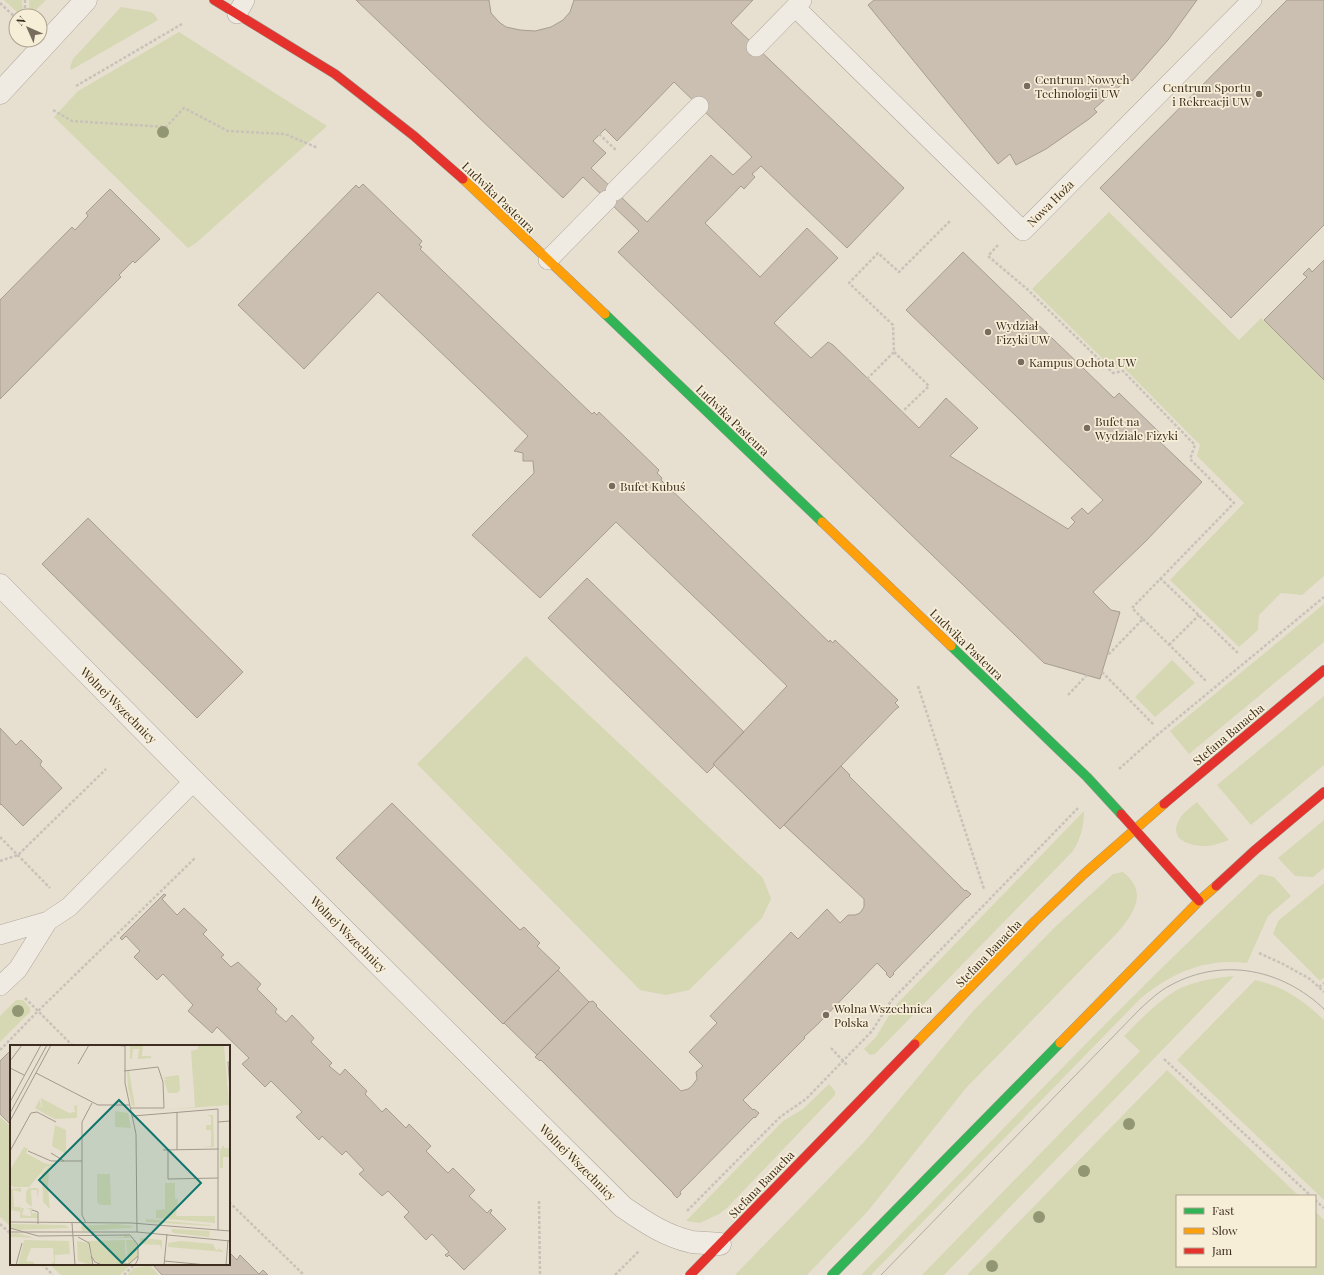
<svg xmlns="http://www.w3.org/2000/svg" width="1324" height="1275" font-family="'Playfair Display',serif">
<style>
.green{fill:#d6d7b3}
.building{fill:#cbbfb2;stroke:#a89c90;fill-rule:evenodd}
.lines{fill:none;stroke-linecap:round;stroke-linejoin:round}
.lane-casing{stroke:#ada599;stroke-width:20}
.street-casing{stroke:#ada599;stroke-width:23}
.fast-casing{stroke:#9c958a;stroke-width:10}
.slow-casing{stroke:#9c958a;stroke-width:10}
.jam-casing{stroke:#9c958a;stroke-width:10}
.path{stroke:#c8c2b9;stroke-width:2.5;stroke-dasharray:3 2;stroke-linecap:butt}
.lane{stroke:#efebe3;stroke-width:19}
.street{stroke:#efebe3;stroke-width:22}
.fast{stroke:#30b455;stroke-width:9}
.slow{stroke:#ff9f0a;stroke-width:9}
.jam{stroke:#e5322d;stroke-width:9}
.tram{stroke:#afaaa2;stroke-width:1}
.tree{fill:#929673}
.poi-dot{fill:#786c5e;stroke:#f7eed8;stroke-width:1.5}
.labels{text-anchor:middle;dominant-baseline:central;stroke-width:3.5;stroke-linejoin:round;paint-order:stroke}
.poi-label{font-size:12px;fill:#3d2e20;stroke:#f7eed8;text-anchor:start}
.street-label{font-size:12px;fill:#3d2e20;stroke:#f7eed8}
.inset-road{fill:none;stroke:#a3998a;stroke-width:1}
.view{fill:#0f766e;fill-opacity:0.15;stroke:#0f766e;stroke-width:2}
.inset-edge{fill:none;stroke:#3d2e20;stroke-width:2}
</style>
<rect width="100%" height="100%" fill="#e7e0d1"/>
<path class="green" d="M4,0H22L23,13L19,14Z
M29,0H46L30,16Z
M121,7L151,12L154,14L158,20L71,70L70,67L73,59Z
M179,32L327,126L196,243L188,248L54,117L78,91Z
M1109,212L1239,340L1261,318L1324,380V576L1302,595L1281,593L1259,615L1258,630L1239,647L1170,580L1244,503L1197,456L1200,445L1124,368L1113,369L1032,289Z
M1324,604V642L1189,754L1170,731Z
M526,656L763,878L771,899L762,918L689,990L666,995L640,990L417,764Z
M1172,660L1195,683L1155,717L1135,697Z
M1324,696V765L1251,825L1217,785Z
M1197,802L1229,840C1223,842 1215,845 1208,846C1194,847 1169,842 1178,822C1181,814 1190,808 1197,802Z
M1084,811C1084,826 1081,838 1073,851L875,1054L870,1055L864,1049L876,1037L894,1007Z
M1324,820V868L1313,877L1295,876L1278,858Z
M1123,872C1148,892 1135,912 1118,932L966,1088L868,1211L807,1275H735L864,1142L973,1011L1056,926L1113,874Z
M1260,874L1274,877L1291,896L1268,916L1247,963C1206,958 1173,972 1141,998L871,1275H861C993,1140 1122,1002 1260,874Z
M1324,883V977L1320,981L1273,934L1278,921Z
M1234,976L944,1275H922L1140,1051L1124,1036C1140,1020 1156,1003 1175,991C1193,981 1214,978 1234,976Z
M1255,980C1283,986 1303,1000 1324,1020V1200L1177,1060Z
M16,1000H23L30,1008V1012L0,1042V1016Z
M1167,1070L1299,1196H1177V1266H1315V1211L1324,1220V1275H967Z
M829,1084L835,1091V1095L727,1208L719,1214L700,1223L686,1221L783,1121L803,1109Z
M0,1117L11,1127V1227L0,1217Z
M49,1264H132L120,1275H61Z
M150,1265L159,1275H127L134,1268Z"/>
<path class="building" d="M356,0H489L491,13L499,22L506,27L520,30L535,31L551,27L563,20L570,12L574,0H753L731,23L904,188L847,248L761,166L752,174L755,177L744,189L741,186L705,223L760,277L807,228L838,258L774,323L811,358L828,342L833,345L919,428L946,398L978,428L950,456L1068,529L1075,522L1071,518L1082,508L1088,514L1103,500L906,310L963,252L1114,398L1119,393L1163,436L1158,440L1202,482L1146,541L1093,592L1111,610L1120,612L1100,679L1044,663L618,252L639,231L607,200L583,177L563,198ZM674,82L752,157L733,175L711,155L647,222L591,168L606,153L593,141L605,129L617,141Z
M874,0H1197L1168,40L1132,81L1129,78L1094,109L1097,112L1089,119L1046,149L1016,165L1010,154L998,164L868,5Z
M1287,0H1324V225L1231,318L1100,188Z
M363,184L422,241L419,245L422,247L420,249L592,414L594,412L597,415L599,412L659,470L657,473L662,478L661,480L829,642L830,640L833,643L835,640L898,700L895,703L899,707L896,709L780,829L713,764L787,686L616,522L540,598L472,535L534,473L533,461H523V453L514,451L528,436L378,292L304,369L238,305L356,185L359,188Z
M110,189L160,239L135,263L133,261L119,275L121,277L0,399V300L72,227L75,230L88,216L86,213Z
M1324,260V380L1264,320L1307,277L1303,274L1309,268L1312,272Z
M88,518L243,672L197,718L42,564Z
M587,578L744,732L713,764L715,765L707,773L548,618Z
M0,728L16,745L21,740L42,761L40,765L62,788L23,826L1,804L0,805Z
M841,766L850,775L849,776L965,891L966,890L971,894L967,898V897L893,973L894,974L890,978L886,974L887,973L877,963L818,1024L804,1037L805,1038L743,1100L753,1110L754,1109L759,1113L755,1118L754,1117L680,1192L681,1194L677,1198L673,1194V1193L541,1060L540,1061L535,1057L589,1002L593,1001L597,1005L596,1006L681,1091L688,1089L692,1086L697,1079L696,1072L703,1066L689,1052L717,1023L710,1016L791,932L798,939L827,909L840,923L848,915H855L860,913L864,907V899L784,825Z
M392,803L520,930L524,927L540,943L537,946L560,968L503,1024L336,858Z
M164,894L166,895L162,899L177,915L184,908L207,930L203,934L224,955L221,957L231,967L238,962L261,984L257,989L277,1009L275,1012L286,1022L292,1015L314,1038L311,1042L332,1063L329,1066L340,1075L345,1069L367,1091L365,1094L382,1112L386,1108L406,1128L409,1124L431,1146L426,1151L448,1173L453,1168L475,1190L469,1196L487,1213L491,1209L492,1211L490,1213L506,1229L464,1270L449,1255L447,1257L445,1255L449,1252L432,1234L426,1240L404,1217L409,1212L388,1191L382,1196L359,1174L364,1170L346,1151L342,1155L322,1136L319,1140L296,1117L302,1112L271,1081L265,1087L242,1064L249,1058L217,1027L212,1033L188,1011L193,1005L163,974L157,980L134,957L140,951L126,936L122,940L120,938Z
M558,970L589,1002L537,1055L504,1023Z
M11,1050V1125L0,1114V1061Z
M229,1252L237,1260L240,1255L259,1274L263,1270L268,1275H162L152,1264H229Z"/>
<g class="lines">
<defs>
<path id="lane" d="M795,7L1023,231L1252,0
M237,14L245,0
M756,47L802,0
M615,191L699,106
M548,260L607,200
M0,935L48,921
M0,986L18,969L48,921L69,907L194,781"/>
<path id="street" d="M0,93L86,0
M0,585L194,781L623,1207C645,1222 665,1236 692,1242C701,1243 711,1243 720,1244"/>
<path id="fast" d="M605,314L822,522
M951,646L1087,777L1121,814
M832,1275L1060,1043"/>
<path id="slow" d="M463,179L605,314
M822,522L951,646
M1060,1043L1199,901L1216,886
M915,1044L1035,921L1084,874L1164,804"/>
<path id="jam" d="M214,0L335,74L414,136L463,179
M1164,804L1324,670
M1121,814L1199,901
M1216,886L1255,850L1324,792
M690,1275L915,1044"/>
</defs>
<use href="#lane" class="lane-casing"/>
<use href="#street" class="street-casing"/>
<use href="#fast" class="fast-casing"/>
<use href="#slow" class="slow-casing"/>
<use href="#jam" class="jam-casing"/>
<path class="path" d="M25,0V16
M0,3L16,18
M76,86L182,24
M53,110L72,121L166,127L184,108L228,131L285,134L318,148
M599,134L617,151
M998,245L988,256L1027,289L1113,373L1123,371L1195,445L1190,459L1234,503L1132,608L1143,619L1108,655
M894,352L929,386L902,412
M867,379L894,352L893,325L849,283L878,253L899,272L951,220
M1160,578L1239,654
M1143,619L1206,681
M1169,645L1199,615
M1102,672L1154,725
M918,686L984,889
M1068,695L1087,675
M1119,769L1156,736L1324,597
M0,837L50,888
M0,861L18,855L106,769
M1259,953L1283,964L1310,979L1324,992
M1319,987L1324,983
M25,998L73,1046
M831,1048L848,1066
M0,1050L38,1011L195,858
M1164,1059L1311,1196
M1315,1200L1324,1208
M539,1201L540,1275
M229,1202L304,1275
M687,1211L780,1117L806,1099L872,1031L891,1001L1078,808
M0,1224L11,1234
M42,1264L53,1275
M124,1275L135,1264
M615,1275L639,1251"/>
<use href="#lane" class="lane"/>
<use href="#street" class="street"/>
<use href="#fast" class="fast"/>
<use href="#slow" class="slow"/>
<use href="#jam" class="jam"/>
<path class="tram" d="M881,1275L1140,1009C1150,1000 1159,991 1171,985C1223,957 1282,969 1324,1009"/>
</g>
<g class="tree">
<circle cx="163" cy="132" r="6"/>
<circle cx="18" cy="1011" r="6"/>
<circle cx="1129" cy="1124" r="6"/>
<circle cx="1084" cy="1171" r="6"/>
<circle cx="1039" cy="1217" r="6"/>
<circle cx="992" cy="1266" r="6"/>
</g>
<g class="poi-dot">
<circle cx="1027" cy="86" r="4"/>
<circle cx="1259" cy="94" r="4"/>
<circle cx="988" cy="332" r="4"/>
<circle cx="1021" cy="362" r="4"/>
<circle cx="1087" cy="428" r="4"/>
<circle cx="612" cy="486" r="4"/>
<circle cx="826" cy="1015" r="4"/>
</g>
<g class="labels">
<g class="poi-label">
<text x="1035" y="79">Centrum Nowych<tspan x="1035" dy="14">Technologii UW</tspan></text>
<text x="1251" y="87" text-anchor="end">Centrum Sportu<tspan x="1251" dy="14">i Rekreacji UW</tspan></text>
<text x="996" y="325">Wydział<tspan x="996" dy="14">Fizyki UW</tspan></text>
<text x="1029" y="362">Kampus Ochota UW</text>
<text x="1095" y="421">Bufet na<tspan x="1095" dy="14">Wydziale Fizyki</tspan></text>
<text x="620" y="486">Bufet Kubuś</text>
<text x="834" y="1008">Wolna Wszechnica<tspan x="834" dy="14">Polska</tspan></text>
</g>
<g class="street-label">
<text transform="translate(499 197) rotate(44)">Ludwika Pasteura</text>
<text transform="translate(1050 203) rotate(-45)">Nowa Hoża</text>
<text transform="translate(733 420) rotate(44)">Ludwika Pasteura</text>
<text transform="translate(967 644) rotate(44)">Ludwika Pasteura</text>
<text transform="translate(119 705) rotate(45)">Wolnej Wszechnicy</text>
<text transform="translate(1228 734) rotate(-40)">Stefana Banacha</text>
<text transform="translate(349 934) rotate(45)">Wolnej Wszechnicy</text>
<text transform="translate(988 953) rotate(-46)">Stefana Banacha</text>
<text transform="translate(578 1162) rotate(45)">Wolnej Wszechnicy</text>
<text transform="translate(761 1184) rotate(-46)">Stefana Banacha</text>
</g>
</g>
<g transform="translate(10 1045)">
<rect width="220" height="220" fill="#e7e0d1"/>
<path d="M120,0H133L132,11H141V13L128,14L129,4H123L122,13H124L120,14ZM188,0H214L219,60L127,67L185,62L181,6L188,4ZM117,26H119L125,61H122L118,43ZM169,30L170,45L167,48H158L154,35L160,34H154L155,32ZM31,53L59,68L65,67L64,61L67,60V73L45,74L35,69L25,63L30,54L31,62L32,63ZM105,66L118,68L121,83L105,82ZM197,70H203L204,102H194L201,101V85H196V80H201V72ZM45,80L56,85V109L42,101ZM214,100V103H220V112H213V123H210V105ZM14,102L18,104L16,108L34,118L47,120L36,122L19,142H4L0,140V125ZM39,121L38,143L40,164L33,157L32,129ZM87,129H100L101,160H90L87,157ZM155,138H165V154H168L166,171H205V178L146,173V165L155,164ZM11,143V147L3,145L4,162H10V155L11,171V163H14L12,170L21,171L20,164L16,163H22V168H26L28,173H10V167L0,165V144ZM19,143H27L29,145L27,152V145H21L22,162L16,157V147ZM136,174L201,180V181L136,177ZM0,179L55,180L59,183L6,185L0,183ZM106,179L124,181L120,183L72,186L71,181ZM161,185L163,184L200,186L199,192L163,188ZM7,188L25,193L61,194L0,192V189ZM114,190L125,193H74L114,192ZM130,193L152,195V206L150,200L130,199ZM14,195L59,196L60,209L45,210V220H41L44,216L43,203H21L16,216L24,217V220H8ZM115,195L116,219H91L83,214L78,196ZM116,195H126L128,201L127,212L118,219ZM67,196L78,198L82,220L68,216ZM171,196L203,199L206,205H209L207,202L214,207L158,202V198Z" fill="#d6d7b3"/>
<path class="inset-road" d="M102,0L115,1M115,0V38L126,89L127,187M0,16L12,0M220,17H218L220,45M68,19L79,0M0,23L14,30M114,26L148,22L153,37L154,63H121M26,28L88,60H120M0,57L31,0M167,67V105M0,68L37,0M123,71L208,64V185M0,76L41,0M208,77L220,76M153,105L209,104M158,105V134L208,133M0,106L21,68L27,67L46,77M18,106L41,116H72M41,108L54,116M22,165L28,167V179M0,177L122,178L220,186M62,178L65,220M76,178L72,170V77L82,58M0,183L28,191L120,190L128,200V214L125,220M0,187H127L220,196M68,192L79,198L83,220M81,211L85,217L92,220L119,219L128,211M154,216L197,220M6,220L12,198M154,220L157,189M216,220L218,195"/>
<path class="view" d="M109,55L191,138L112,218L29,135Z"/>
<rect width="220" height="220" class="inset-edge"/>
</g>
<rect x="1176" y="1195" width="140" height="72" fill="#f7eed8" stroke="#ada18e"/>
<rect x="1184" y="1208" width="20" height="6" fill="#30b455" stroke="#ada18e"/>
<text x="1212" y="1215" font-size="12" fill="#3d2e20">Fast</text>
<rect x="1184" y="1228" width="20" height="6" fill="#ff9f0a" stroke="#ada18e"/>
<text x="1212" y="1235" font-size="12" fill="#3d2e20">Slow</text>
<rect x="1184" y="1248" width="20" height="6" fill="#e5322d" stroke="#ada18e"/>
<text x="1212" y="1255" font-size="12" fill="#3d2e20">Jam</text>
<g transform="translate(28 28) rotate(315)"><circle r="19" fill="#f7eed8" stroke="#ada18e"/>
<path d="M0-3L7 15L0 10L-7 15Z" fill="#786c5e"/>
<text y="-6" font-size="11" font-weight="bold" text-anchor="middle" fill="#3d2e20">N</text>
</g>
</svg>
